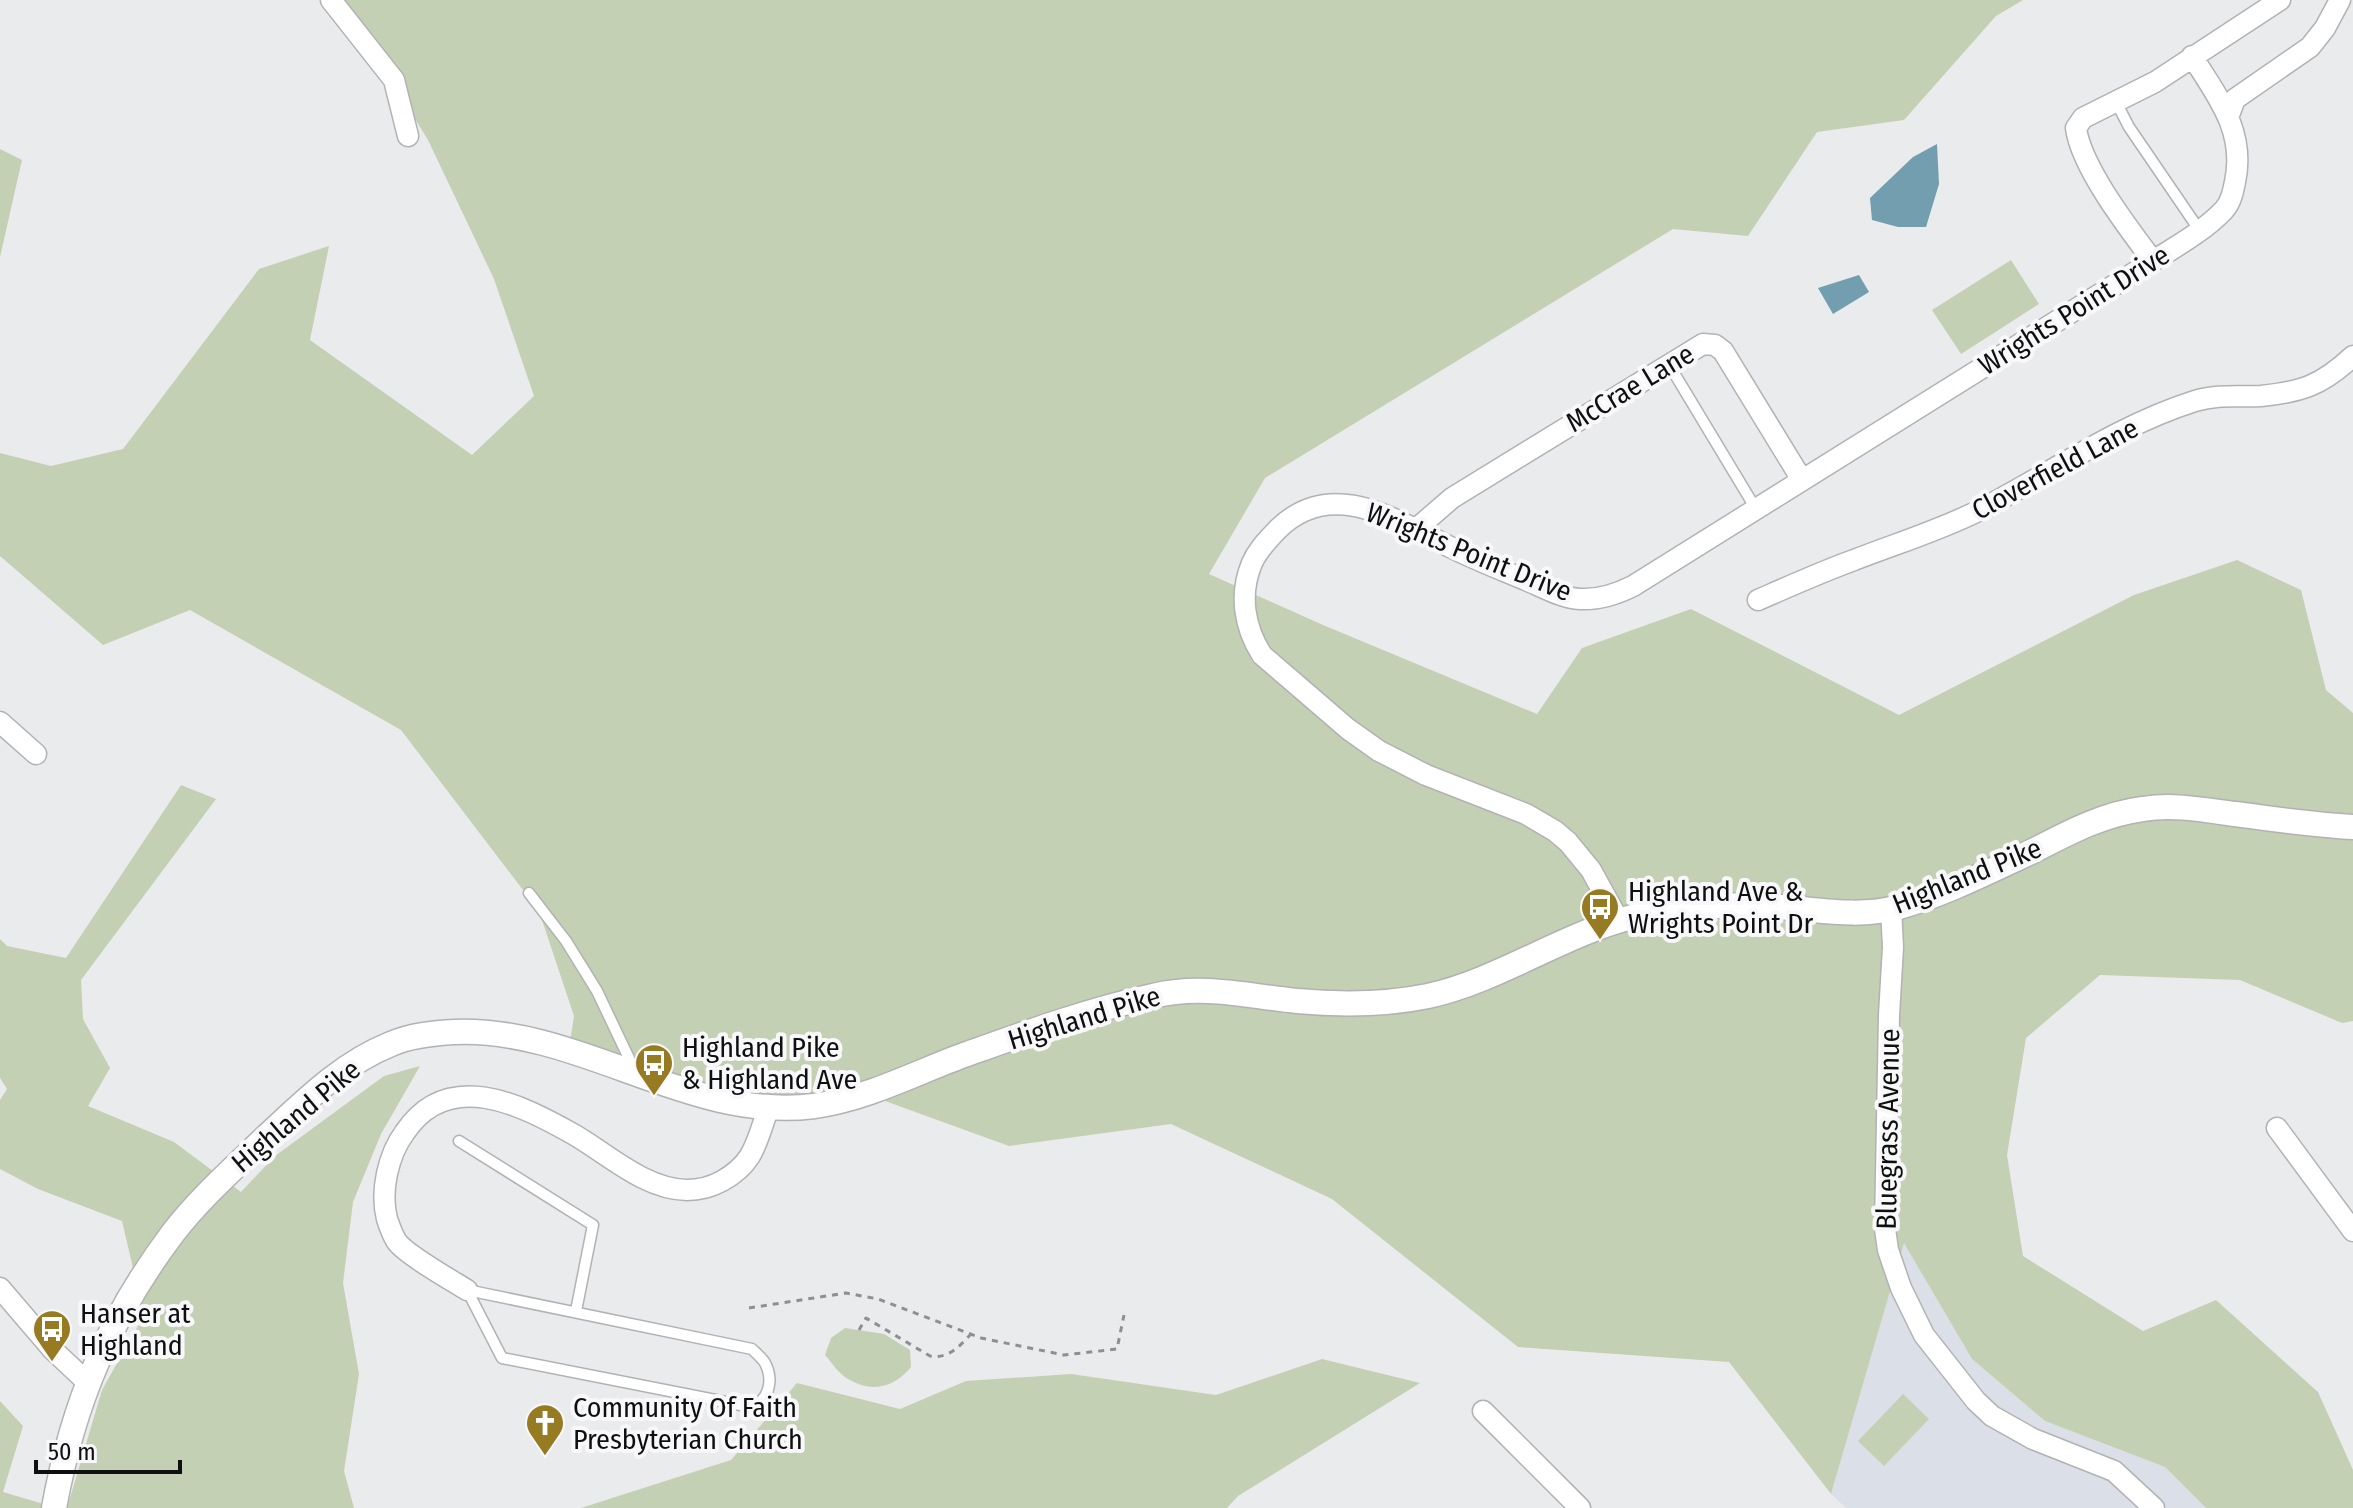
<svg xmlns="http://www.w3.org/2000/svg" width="2353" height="1508" font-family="'Fira Sans Condensed',sans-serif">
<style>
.built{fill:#dbdfe7}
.green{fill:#c4d0b3}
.water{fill:#729eaf}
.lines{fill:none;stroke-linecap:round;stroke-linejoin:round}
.service-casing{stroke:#b1b2b3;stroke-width:13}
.minor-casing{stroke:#b1b2b3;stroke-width:23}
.tertiary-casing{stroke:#b1b2b3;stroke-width:27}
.path{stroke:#8e8f91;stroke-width:3;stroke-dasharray:6 6;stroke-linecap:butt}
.service{stroke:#fff;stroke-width:10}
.minor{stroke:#fff;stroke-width:20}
.tertiary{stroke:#fff;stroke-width:24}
.labels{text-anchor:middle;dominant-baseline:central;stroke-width:8;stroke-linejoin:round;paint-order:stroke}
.street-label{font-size:28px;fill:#0e0f0f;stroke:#f8f8fa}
.poi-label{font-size:28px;fill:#0e0f0f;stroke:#f8f8fa;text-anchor:start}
</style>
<rect width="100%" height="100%" fill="#eaebed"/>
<path class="built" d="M1904,1242L1972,1359L2045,1421L2165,1467L2206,1508H1846L1831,1494Z"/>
<path class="green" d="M342,0H2023L1996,16L1904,120L1817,132L1748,236L1673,229L1265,478L1209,574L1323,625L1537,714L1582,648L1691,609L1899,715L2134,595L2237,560L2301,590L2326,690L2353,713V1021L2342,1023L2240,980L2100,975L2026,1038L2007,1155L2023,1256L2143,1331L2216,1300L2318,1392L2353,1470V1508H2206L2165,1467L2045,1421L1972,1359L1904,1243L1831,1494L1729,1362L1518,1347L1332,1199L1171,1124L1009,1146L863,1093L769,1107L569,1049L574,1016L539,911L401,730L190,610L103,645L0,556V453L51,466L123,449L259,269L329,246L310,340L472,455L534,396L494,279L428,140Z
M0,149L22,160L0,257Z
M2011,260L2039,304L1961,354L1932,310Z
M181,785L216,799L81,980L83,1019L110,1068L88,1106L174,1142L241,1192L275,1156L384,1076L420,1066L381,1134L353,1202L343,1283L359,1374L344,1471L354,1508H67L102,1390L144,1315L122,1221L38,1189L0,1169V1100L7,1089L0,1078V939L7,946L66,958Z
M845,1328L884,1334L910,1350L911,1367C894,1388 872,1393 848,1379C839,1374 832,1363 825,1355L831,1338Z
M1322,1359L1420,1383L1238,1496L1227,1508H581L731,1460L797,1383L900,1409L966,1381L1071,1374L1216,1395Z
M1903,1394L1929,1419L1884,1466L1858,1441Z
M0,1401L23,1426L3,1492L57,1508H0Z"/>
<path class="water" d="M1937,144L1939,184L1926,227H1898L1872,220L1870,198L1913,157Z
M1859,275L1869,292L1833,314L1818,288Z"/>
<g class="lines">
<defs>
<path id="service" d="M2116,102L2129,127L2200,231
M1668,363L1756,509
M529,893L566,941L597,991L635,1071
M459,1141L593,1225L576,1311
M467,1290L752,1349C756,1353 762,1358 765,1363C774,1380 769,1401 751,1407L502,1358Z"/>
<path id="minor" d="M331,0L394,80L408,136
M2229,115L2235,99L2310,47L2325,28L2340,0
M2153,261C2129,229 2081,167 2076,128L2083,118L2155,82L2280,0
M1415,530L1452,498L1703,344L1715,345L1723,351L1802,480
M1758,600C1790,586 1821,572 1854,560C1895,544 1938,531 1978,511C2050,474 2116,426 2195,401C2217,394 2238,397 2261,396C2302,392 2322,385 2353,356
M0,722L36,754
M1891,908L1893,947L1889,1015L1885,1229L1888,1250L1901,1288L1924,1335L1976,1401L1992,1416L2033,1439L2114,1471L2154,1508
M1619,921L1591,870L1568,842L1555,831L1526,814L1426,775L1379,751L1348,729L1262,655C1244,627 1239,594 1252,563C1258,549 1268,540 1278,529C1332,476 1395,520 1450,547C1476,560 1502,570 1528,581C1545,588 1562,598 1580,599C1598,600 1617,594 1633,586L2153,261C2177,246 2204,231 2224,210C2231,202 2233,192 2235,182C2246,131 2217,96 2192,56
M2277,1128L2353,1231
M0,1288L53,1350L88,1383
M467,1290C451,1280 407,1255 397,1242C393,1236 389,1225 387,1219C380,1191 388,1155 405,1132C448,1068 520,1104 573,1134C608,1154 644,1189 687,1190C700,1190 711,1187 722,1181C756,1162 756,1141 769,1107
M1483,1411L1580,1508"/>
<path id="tertiary" d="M54,1508C73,1403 109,1318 173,1233C200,1198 234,1168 265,1138C304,1102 341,1064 391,1044C411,1035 434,1033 455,1032C580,1027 689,1122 814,1106C866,1099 915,1073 964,1055C1026,1033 1089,1010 1153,996C1201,984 1248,996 1297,1001C1341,1005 1384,1005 1428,996C1505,979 1572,927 1650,913C1693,905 1738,904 1781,907C1821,910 1860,918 1899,907C1945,894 1990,871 2033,851C2068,833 2103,814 2143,809C2173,804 2205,810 2235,814C2274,819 2313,825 2353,827"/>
</defs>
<use href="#service" class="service-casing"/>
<use href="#minor" class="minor-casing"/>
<use href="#tertiary" class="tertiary-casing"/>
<path class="path" d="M749,1308L846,1293L878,1299L981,1338L1064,1355L1117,1349L1124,1315
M859,1330L866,1318L930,1356C948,1359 959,1347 971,1334"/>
<use href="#service" class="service"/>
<use href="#minor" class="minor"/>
<use href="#tertiary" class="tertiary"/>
</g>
<defs>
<symbol id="bus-pin" viewBox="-11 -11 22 30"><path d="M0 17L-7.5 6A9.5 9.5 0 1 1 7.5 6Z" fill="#967b22" stroke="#f8f8fa"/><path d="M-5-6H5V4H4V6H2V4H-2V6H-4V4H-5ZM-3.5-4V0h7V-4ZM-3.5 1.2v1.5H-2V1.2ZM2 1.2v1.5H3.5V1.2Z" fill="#fff"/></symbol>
<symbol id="church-pin" viewBox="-11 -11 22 30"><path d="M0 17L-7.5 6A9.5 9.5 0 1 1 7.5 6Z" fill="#967b22" stroke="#f8f8fa"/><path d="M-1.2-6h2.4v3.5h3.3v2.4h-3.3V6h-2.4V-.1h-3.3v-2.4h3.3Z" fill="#fff"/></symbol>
</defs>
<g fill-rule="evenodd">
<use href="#bus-pin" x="1578" y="885" width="44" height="60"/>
<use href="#bus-pin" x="632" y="1041" width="44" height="60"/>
<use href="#bus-pin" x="30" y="1307" width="44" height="60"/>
<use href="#church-pin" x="523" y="1401" width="44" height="60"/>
</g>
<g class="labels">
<g class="street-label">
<text transform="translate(2074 310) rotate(-32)">Wrights Point Drive</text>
<text transform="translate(1630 388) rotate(-31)">McCrae Lane</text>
<text transform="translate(2055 469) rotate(-28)">Cloverfield Lane</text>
<text transform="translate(1469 552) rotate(22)">Wrights Point Drive</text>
<text transform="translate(1967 876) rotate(-22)">Highland Pike</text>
<text transform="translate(1084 1018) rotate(-17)">Highland Pike</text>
<text transform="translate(296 1116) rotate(-40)">Highland Pike</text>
<text transform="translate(1888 1129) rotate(-89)">Bluegrass Avenue</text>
</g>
<g class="poi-label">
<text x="1628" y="891">Highland Ave &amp;<tspan x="1628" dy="32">Wrights Point Dr</tspan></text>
<text x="682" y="1047">Highland Pike<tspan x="682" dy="32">&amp; Highland Ave</tspan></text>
<text x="80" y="1313">Hanser at<tspan x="80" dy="32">Highland</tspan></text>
<text x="573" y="1407">Community Of Faith<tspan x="573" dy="32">Presbyterian Church</tspan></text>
</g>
</g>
<path d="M36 1460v12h144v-12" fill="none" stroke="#0e0f0f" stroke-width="4"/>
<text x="48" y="1460" font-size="24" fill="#0e0f0f" stroke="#f8f8fa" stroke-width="6" paint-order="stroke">50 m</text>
</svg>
